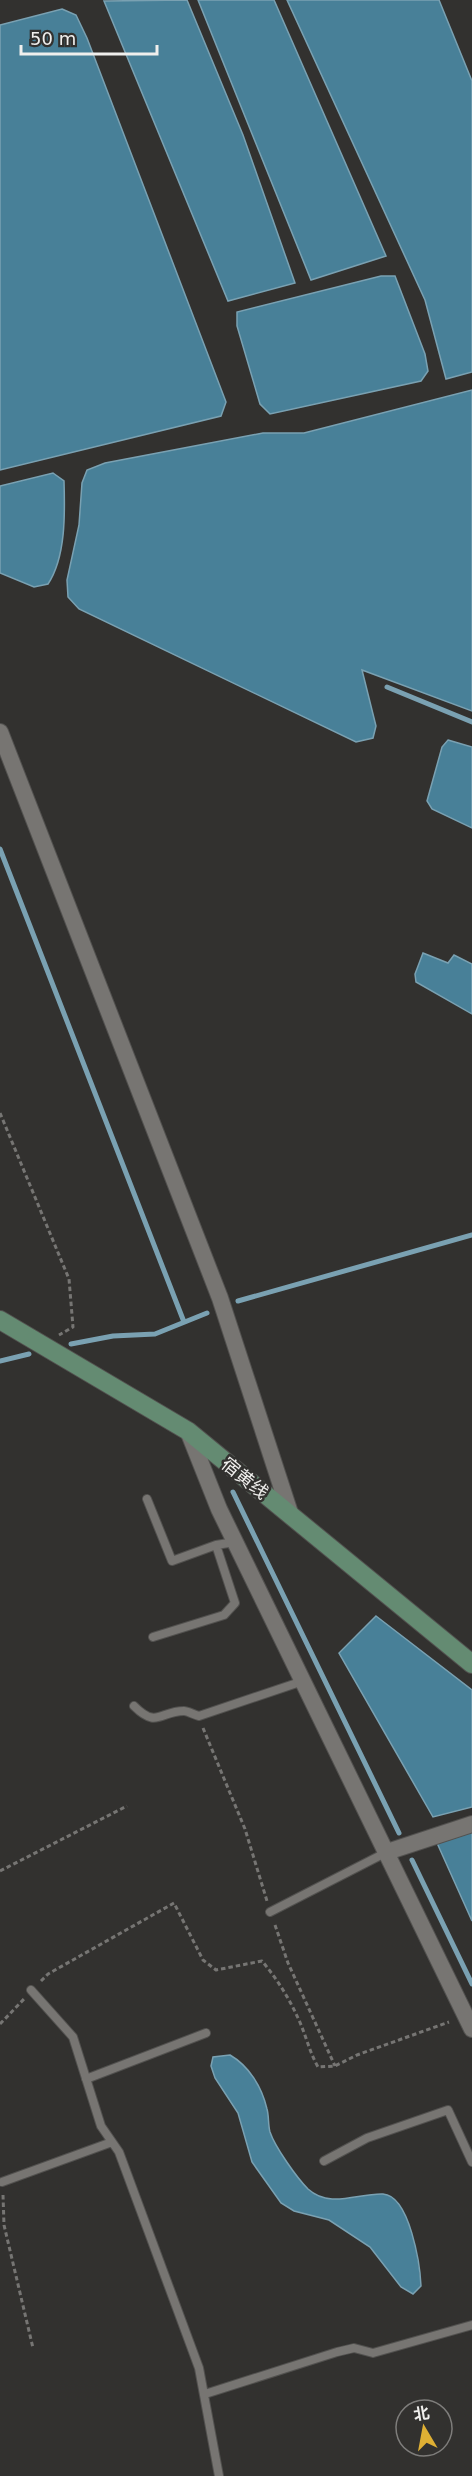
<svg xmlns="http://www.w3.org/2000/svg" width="472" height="2476" font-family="'DejaVu Sans','Noto Sans SC',sans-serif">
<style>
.water{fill:#488098;stroke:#7aa1b2;stroke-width:1.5}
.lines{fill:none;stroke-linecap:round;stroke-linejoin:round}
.stream{stroke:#7aa1b2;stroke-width:5}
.lane-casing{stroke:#52514f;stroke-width:10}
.street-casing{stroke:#52514f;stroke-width:18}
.secondary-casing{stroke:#52514f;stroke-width:20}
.path{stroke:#767573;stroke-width:3;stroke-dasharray:4.5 3;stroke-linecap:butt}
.lane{stroke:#777572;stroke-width:8}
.street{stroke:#777572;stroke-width:16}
.secondary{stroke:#648b72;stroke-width:18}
.labels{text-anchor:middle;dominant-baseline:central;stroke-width:5;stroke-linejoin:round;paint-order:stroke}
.street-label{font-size:18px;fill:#f0efed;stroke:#32312f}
</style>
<rect width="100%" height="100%" fill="#32312f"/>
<path class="water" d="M187,0L243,135L295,283L228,301L104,1Z
M198,0H274L386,256L311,280Z
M287,0H439L472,81V372L446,379L425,300Z
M62,9L76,15L87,38L226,402L221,416L0,470V25Z
M381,276H395L425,354L428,371L421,381L270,414L260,404L237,326V312Z
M472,390V711L362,670L376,726L373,738L356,742L79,609L68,597L67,580L79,525L82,483L87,470L105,463L263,433H304Z
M53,473L64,481C65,513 66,557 48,584L34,587L0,573V486Z
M448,740L472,747V828L432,809L427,801L442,747Z
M423,953L448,963L454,955L472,964V1014L416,982L415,974Z
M376,1616L472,1690V1807L433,1817L339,1653Z
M472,1830V1921L437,1843Z
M230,2055C249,2066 262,2087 267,2109C269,2116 268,2125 270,2132C275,2147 297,2178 308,2189C330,2209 358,2193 383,2194C410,2196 420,2265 421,2286L413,2294L401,2287L370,2247L329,2220L294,2211L281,2203L252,2162L238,2113L215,2078L211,2066L213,2057Z"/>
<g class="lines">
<path class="stream" d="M387,687L472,722
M0,849L184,1322
M238,1301L472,1235
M71,1344L113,1336L155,1334L207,1313
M0,1361L29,1354
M233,1492L399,1833
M412,1860L472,1984"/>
<defs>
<path id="lane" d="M147,1499L172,1561L216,1545L235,1542
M153,1637L224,1615L235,1603L216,1545
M134,1706C157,1729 160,1711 184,1711C188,1711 194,1715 199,1716L303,1681
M270,1912L387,1852
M31,1990L73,2037L101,2126L119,2152L199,2368L219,2476
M86,2079L206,2033
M324,2161L367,2138L448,2110L472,2162
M2,2182L112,2142
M205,2394L337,2352L354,2348L373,2353L472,2325"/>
<path id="street" d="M0,732L220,1298L291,1516
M188,1431L219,1509L472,2029
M387,1852L472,1824"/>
<path id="secondary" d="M0,1320L188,1431L472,1664"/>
</defs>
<use href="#lane" class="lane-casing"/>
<use href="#street" class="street-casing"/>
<use href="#secondary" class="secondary-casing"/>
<path class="path" d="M0,1113L69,1279L73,1327L59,1335
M203,1728L245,1829L267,1901
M0,1871L127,1806
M275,1925L288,1963L335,2066
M41,1981L48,1974L174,1903L203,1960L216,1970L262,1961C277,1979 289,1998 298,2018C306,2035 309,2051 318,2067L335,2066L357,2055L449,2022
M0,2024L24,1999
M3,2195L4,2225L33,2348"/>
<use href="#lane" class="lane"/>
<use href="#street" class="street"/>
<use href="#secondary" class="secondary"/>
</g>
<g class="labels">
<g class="street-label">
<text transform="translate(245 1478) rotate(39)">宿黄线</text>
</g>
</g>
<g transform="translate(424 2428) rotate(350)"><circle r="28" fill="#32312f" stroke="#7e7d7b" stroke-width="1.5"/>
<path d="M0-4.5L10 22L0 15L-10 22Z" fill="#dfb034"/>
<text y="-9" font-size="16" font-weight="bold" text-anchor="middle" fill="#f0efed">北</text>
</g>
<path d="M21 45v9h136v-9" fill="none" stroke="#f0efed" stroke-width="3"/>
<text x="30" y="45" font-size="18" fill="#f0efed" stroke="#32312f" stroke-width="4.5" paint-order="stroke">50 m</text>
</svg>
